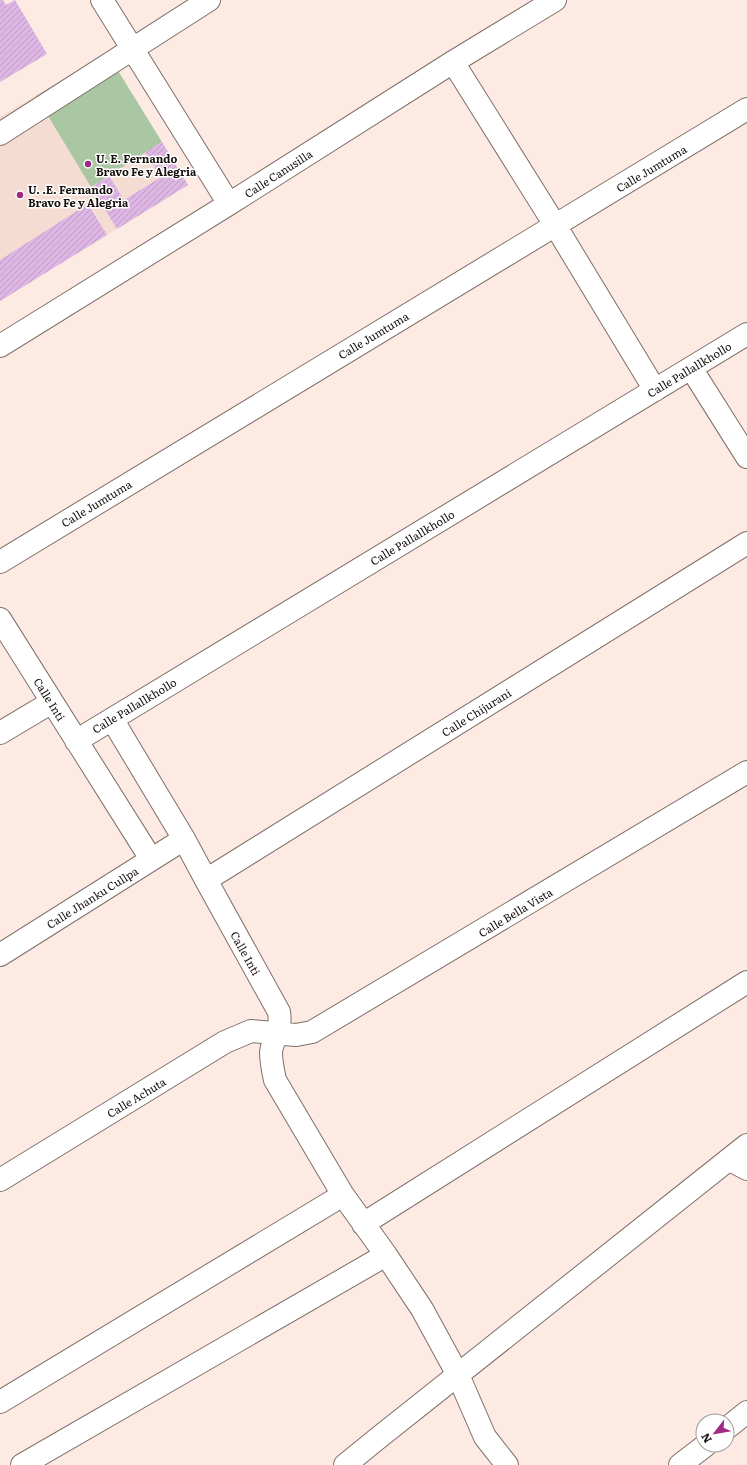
<svg xmlns="http://www.w3.org/2000/svg" width="747" height="1465" font-family="Literata,serif">
<style>
.built{fill:#f5dcd2}
.green{fill:#a9c7a3}
.building{fill:url(#building-hatch)}
.lines{fill:none;stroke-linecap:round;stroke-linejoin:round}
.street-casing{stroke:#7e6f69;stroke-width:24}
.secondary-casing{stroke:#7e6f69;stroke-width:24}
.street{stroke:#fff;stroke-width:22}
.secondary{stroke:#fff;stroke-width:22}
.poi-dot{fill:#a02a83;stroke:#fff;stroke-width:1.5}
.labels{text-anchor:middle;dominant-baseline:central;stroke-width:3;stroke-linejoin:round;paint-order:stroke}
.poi-label{font-size:11px;font-weight:bold;fill:#150f0d;stroke:#fff;text-anchor:start}
.street-label{font-size:11px;fill:#150f0d;stroke:#fff}
</style>
<defs>
<pattern id="building-hatch" width="6" height="6" patternUnits="userSpaceOnUse"><rect width="6" height="6" fill="#deb6e4"/><path d="M-1 1l2-2M0 6l6-6M5 7l2-2" fill="none" stroke="#be9bc2"/></pattern>
</defs>
<rect width="100%" height="100%" fill="#fceae3"/>
<path class="built" d="M107,53L188,185L0,301V117Z"/>
<path class="green" d="M107,53L162,142L91,187L36,96Z"/>
<path class="building" d="M0,0H3L6,5L15,0L47,54L0,82Z
M162,142L188,185L117,229L91,187L109,176L124,200L161,177L145,152Z
M88,204L107,235L0,301V260Z"/>
<g class="lines">
<defs>
<path id="street" d="M102,0L229,204
M453,62L555,225L655,390
M0,134L209,0
M0,346L229,204L453,62L555,0
M691,368L747,457
M0,562L747,109
M0,619L151,859
M112,719L184,839L206,880L279,1012C282,1031 273,1037 271,1052C271,1062 273,1071 275,1080L343,1195L386,1255L422,1309L458,1375L485,1437L507,1465
M0,733L52,702
M76,741L747,334
M206,880L747,543
M0,955L184,839
M730,1160L747,1169
M0,1180L225,1042L251,1031L296,1035L312,1032L747,772
M363,1224L747,982
M0,1402L343,1195
M727,1428L747,1412
M22,1465L386,1255
M680,1465L706,1445"/>
<path id="secondary" d="M345,1465L377,1439L747,1145"/>
</defs>
<use href="#street" class="street-casing"/>
<use href="#secondary" class="secondary-casing"/>
<use href="#street" class="street"/>
<use href="#secondary" class="secondary"/>
</g>
<g class="poi-dot">
<circle cx="88" cy="164" r="4"/>
<circle cx="20" cy="195" r="4"/>
</g>
<g class="labels">
<g class="poi-label">
<text x="96" y="158">U. E. Fernando<tspan x="96" dy="13">Bravo Fe y Alegria</tspan></text>
<text x="28" y="189">U. .E. Fernando<tspan x="28" dy="13">Bravo Fe y Alegria</tspan></text>
</g>
<g class="street-label">
<text transform="translate(651 168) rotate(-31)">Calle Jumtuma</text>
<text transform="translate(278 173) rotate(-33)">Calle Canusilla</text>
<text transform="translate(373 335) rotate(-31)">Calle Jumtuma</text>
<text transform="translate(689 369) rotate(-31)">Calle Pallallkhollo</text>
<text transform="translate(96 503) rotate(-31)">Calle Jumtuma</text>
<text transform="translate(412 537) rotate(-31)">Calle Pallallkhollo</text>
<text transform="translate(50 699) rotate(58)">Calle Inti</text>
<text transform="translate(134 705) rotate(-31)">Calle Pallallkhollo</text>
<text transform="translate(476 712) rotate(-32)">Calle Chijurani</text>
<text transform="translate(92 897) rotate(-32)">Calle Jhanku Cullpa</text>
<text transform="translate(515 912) rotate(-31)">Calle Bella Vista</text>
<text transform="translate(246 953) rotate(61)">Calle Inti</text>
<text transform="translate(136 1097) rotate(-31)">Calle Achuta</text>
</g>
</g>
<g transform="translate(715 1433) rotate(239)"><circle r="19" fill="#ffffff" stroke="#a19f9e"/>
<path d="M0-3L7 15L0 10L-7 15Z" fill="#a02a83"/>
<text y="-6" font-size="11" font-weight="bold" text-anchor="middle" fill="#150f0d">N</text>
</g>
</svg>
